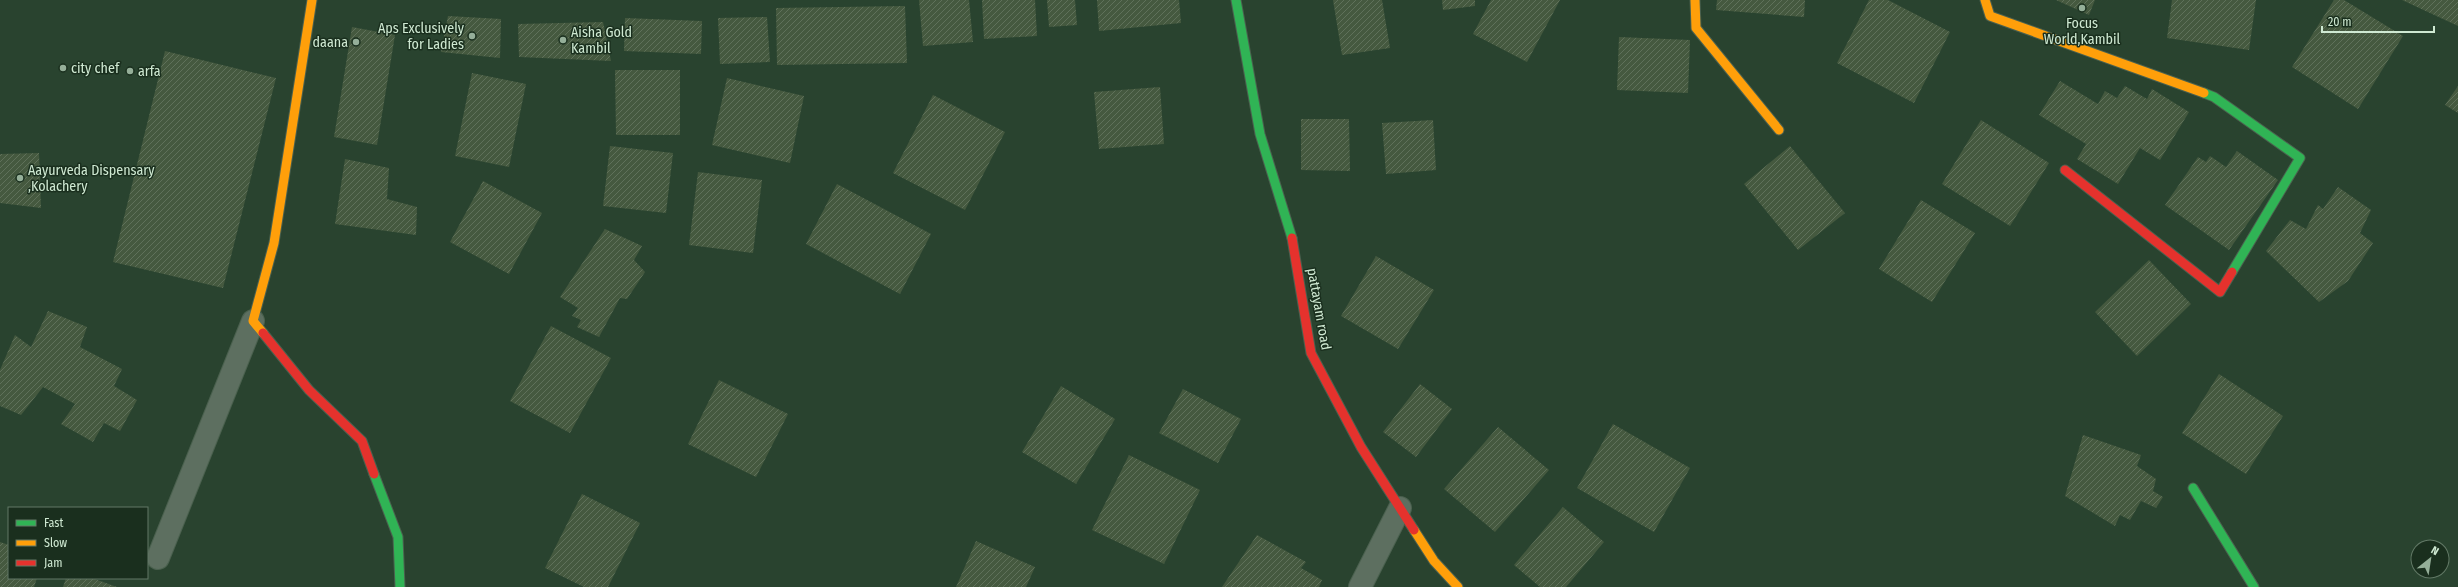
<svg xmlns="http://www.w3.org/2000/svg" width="2458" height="587" font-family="'Fira Sans Condensed',sans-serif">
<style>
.building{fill:url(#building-hatch)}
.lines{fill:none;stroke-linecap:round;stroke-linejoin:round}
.street-casing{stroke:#4b614f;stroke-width:24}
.fast-casing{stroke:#4b614f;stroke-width:11}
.slow-casing{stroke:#4b614f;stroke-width:11}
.jam-casing{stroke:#4b614f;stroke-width:11}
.street{stroke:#5d6f60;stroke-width:22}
.fast{stroke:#30b455;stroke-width:9}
.slow{stroke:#ff9f0a;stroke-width:9}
.jam{stroke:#e5322d;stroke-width:9}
.poi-dot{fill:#95af99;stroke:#1a2f1e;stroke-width:1.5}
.labels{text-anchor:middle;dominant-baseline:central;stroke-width:3;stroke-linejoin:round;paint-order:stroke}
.poi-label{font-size:14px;fill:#cfe9d2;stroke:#1a2f1e;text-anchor:start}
.street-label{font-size:14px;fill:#cfe9d2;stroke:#1a2f1e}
</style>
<defs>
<pattern id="building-hatch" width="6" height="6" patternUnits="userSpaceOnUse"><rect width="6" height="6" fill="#45593f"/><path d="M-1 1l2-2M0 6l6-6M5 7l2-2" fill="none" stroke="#5f715a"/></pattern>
</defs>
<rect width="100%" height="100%" fill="#29432f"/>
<path class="building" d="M919,0H969L973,42L923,46Z
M982,0H1035L1037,36L984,39Z
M1047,0H1075L1077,25L1049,27Z
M1097,0H1179L1181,23L1099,31Z
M1333,0H1382L1390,48L1342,55Z
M1442,0H1475V6L1443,10Z
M1491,0H1560L1527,62L1473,34Z
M1717,0H1805L1804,17L1716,10Z
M1869,0H1888L1950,32L1914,103L1837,63Z
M2056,0H2095L2089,15Z
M2172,0H2256L2249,50L2167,38Z
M2334,0H2344L2403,36L2358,109L2292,67Z
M2402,0H2458V26Z
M905,6L907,63L777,65L776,8Z
M448,16L501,19L500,58L441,52Z
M767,17L770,62L720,64L718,18Z
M625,18L702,21L701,54L624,51Z
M603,22L611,61L519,57L518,24Z
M352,27L395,35L377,145L334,137Z
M1619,37L1690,40L1688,93L1617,90Z
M165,51L276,78L223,288L113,262Z
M615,70H680V135H616Z
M472,73L526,84L509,167L455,156Z
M727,78L804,96L790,163L712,145Z
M2060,81L2098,104L2105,91L2117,98L2125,86L2147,99L2152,89L2189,112L2160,160L2140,148L2118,184L2077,159L2086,144L2039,115Z
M2458,86V113L2445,105Z
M1160,87L1164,144L1099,149L1094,92Z
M933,95L1005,132L965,210L893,173Z
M1301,119H1349L1350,171L1301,170Z
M1433,120L1436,170L1386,174L1382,123Z
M1981,120L2049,163L2010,226L1942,184Z
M610,146L673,153L666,213L603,206Z
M1790,146L1845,213L1798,250L1744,184Z
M2237,151L2278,180L2229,250L2165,205L2198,157L2206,162L2210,156L2226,167Z
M39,153L41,208L0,203V154Z
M345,159L389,168L387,199L417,207L416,235L335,224Z
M698,172L762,180L753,253L689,245Z
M483,181L542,213L509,274L450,242Z
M837,184L931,234L900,294L806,244Z
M2338,187L2371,210L2360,233L2373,243L2348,281L2319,302L2266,251L2290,220L2306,229L2318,205L2323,209Z
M1921,200L1975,233L1932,302L1879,269Z
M605,229L642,246L634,260L645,272L627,299L620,298L599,337L577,327L581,320L572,316L578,308L560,297Z
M1376,256L1434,290L1398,349L1341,316Z
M2149,260L2191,304L2137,356L2095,312Z
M48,311L87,327L80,347L122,369L114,386L137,400L120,431L104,423L93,442L61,424L75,404L43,387L21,415L0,406V370L15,335L31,347Z
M551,326L611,358L570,433L510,401Z
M2219,374L2283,416L2246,474L2182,433Z
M719,380L788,414L756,477L688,444Z
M1420,384L1452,409L1416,457L1383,432Z
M1061,386L1115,419L1076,484L1022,452Z
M1183,389L1241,419L1218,463L1159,433Z
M1613,424L1690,468L1654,532L1577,488Z
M1498,427L1549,470L1495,532L1444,489Z
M2083,435L2141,455L2137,466L2156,479L2153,491L2163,497L2156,508L2141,501L2130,520L2120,515L2115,526L2065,496Z
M1129,455L1200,490L1164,564L1092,530Z
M582,494L640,523L608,587H584L545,568Z
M1563,507L1604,542L1566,587H1540L1514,565Z
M1257,535L1306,562L1301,568L1322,580L1319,587H1222Z
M976,541L1035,567L1026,587H956Z
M0,542L9,545V578H37L34,587H0Z
M66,578H92L117,587H63Z"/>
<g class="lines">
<defs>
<path id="street" d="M158,558L253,321
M1360,587L1400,508"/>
<path id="fast" d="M1236,0L1260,134L1292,238
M2204,93L2214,97L2300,158L2232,272
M374,474L398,537L400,587
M2193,488L2254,587"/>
<path id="slow" d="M1695,0L1696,28L1779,130
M1985,0L1990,16L2204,93
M263,333L253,321L274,243L312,0
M1414,530L1434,561L1458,587"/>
<path id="jam" d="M2065,170L2220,292L2232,272
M1292,238L1311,353L1361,447L1414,530
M263,333L309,390L362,441L374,474"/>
</defs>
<use href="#street" class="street-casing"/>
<use href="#fast" class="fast-casing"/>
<use href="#slow" class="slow-casing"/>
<use href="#jam" class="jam-casing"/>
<use href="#street" class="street"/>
<use href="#fast" class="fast"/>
<use href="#slow" class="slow"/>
<use href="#jam" class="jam"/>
</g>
<g class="poi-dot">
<circle cx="2082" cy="8" r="4"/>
<circle cx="472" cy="36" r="4"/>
<circle cx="563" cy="40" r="4"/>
<circle cx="356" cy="42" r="4"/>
<circle cx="63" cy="68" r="4"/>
<circle cx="130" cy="71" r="4"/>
<circle cx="20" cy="178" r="4"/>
</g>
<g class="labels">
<g class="poi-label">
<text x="2082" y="23" text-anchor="middle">Focus<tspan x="2082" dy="16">World,Kambil</tspan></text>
<text x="464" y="28" text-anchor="end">Aps Exclusively<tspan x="464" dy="16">for Ladies</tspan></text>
<text x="571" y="32">Aisha Gold<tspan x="571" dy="16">Kambil</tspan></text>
<text x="348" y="42" text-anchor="end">daana</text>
<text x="71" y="68">city chef</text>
<text x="138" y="71">arfa</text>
<text x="28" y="170">Aayurveda Dispensary<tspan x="28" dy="16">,Kolachery</tspan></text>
</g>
<g class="street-label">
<text transform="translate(1319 309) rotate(80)">pattayam road</text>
</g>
</g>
<rect x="8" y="507" width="140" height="72" fill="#1a2f1e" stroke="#627966"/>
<rect x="16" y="520" width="20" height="6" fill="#30b455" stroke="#627966"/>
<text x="44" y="527" font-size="12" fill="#cfe9d2">Fast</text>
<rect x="16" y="540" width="20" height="6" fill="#ff9f0a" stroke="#627966"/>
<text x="44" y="547" font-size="12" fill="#cfe9d2">Slow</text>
<rect x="16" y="560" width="20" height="6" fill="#e5322d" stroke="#627966"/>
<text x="44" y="567" font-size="12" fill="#cfe9d2">Jam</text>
<g transform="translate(2430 559) rotate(30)"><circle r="19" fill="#1a2f1e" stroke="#627966"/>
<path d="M0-3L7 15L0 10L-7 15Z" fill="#95af99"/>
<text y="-6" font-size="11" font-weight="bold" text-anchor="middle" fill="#cfe9d2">N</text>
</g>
<path d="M2322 26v6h112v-6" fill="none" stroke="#cfe9d2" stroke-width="2"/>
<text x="2328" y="26" font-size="12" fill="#cfe9d2" stroke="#1a2f1e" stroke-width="3" paint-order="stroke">20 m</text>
</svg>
